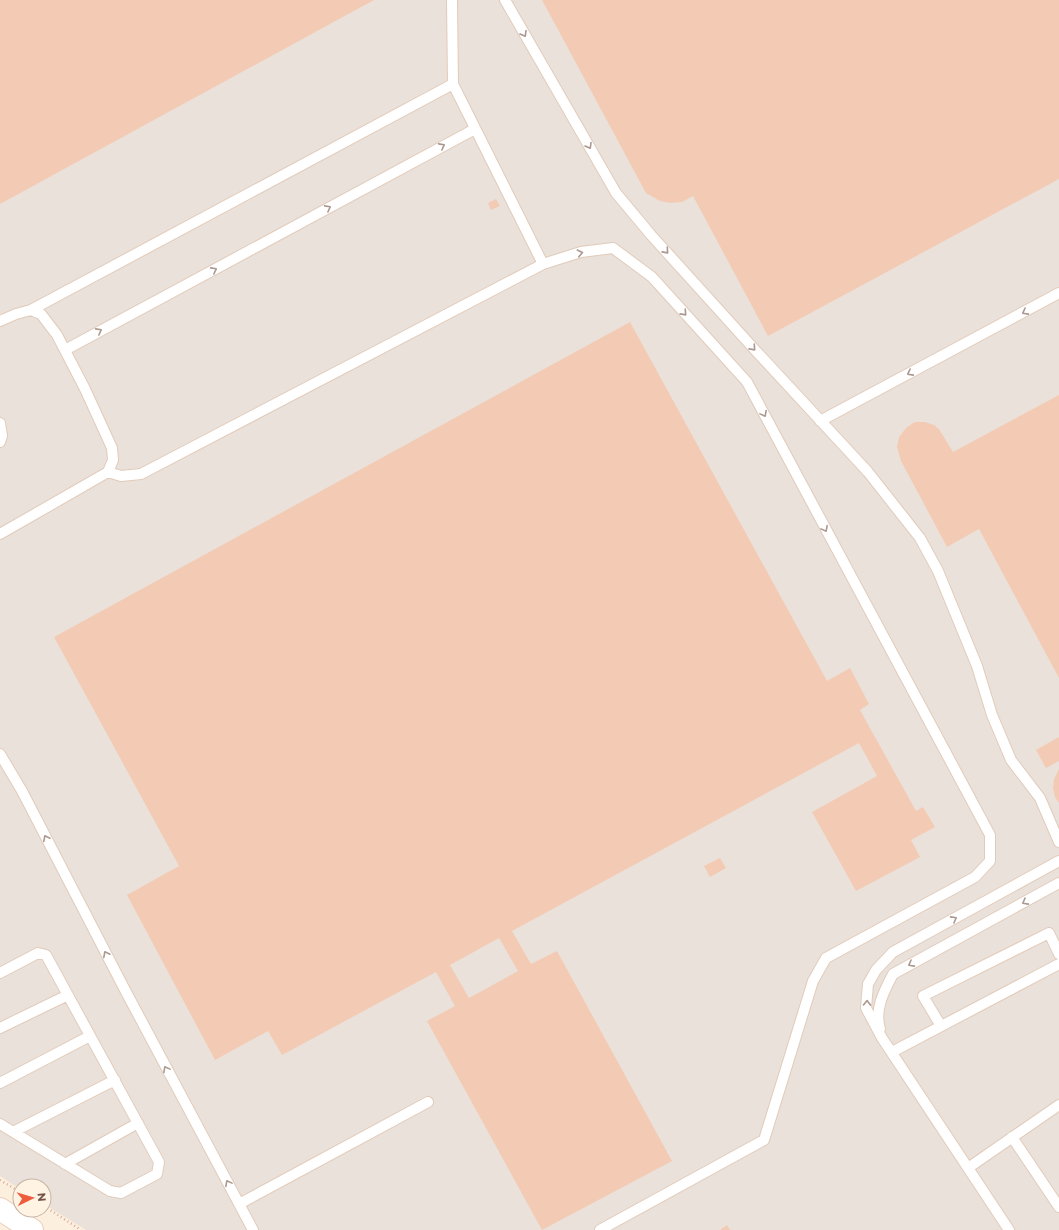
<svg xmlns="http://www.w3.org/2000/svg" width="1059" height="1230" font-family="Montserrat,sans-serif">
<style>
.industrial{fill:#eae1da}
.building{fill:#f3cbb4;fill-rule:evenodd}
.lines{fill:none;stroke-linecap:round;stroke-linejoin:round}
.lane-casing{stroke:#e1cbba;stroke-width:12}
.secondary-casing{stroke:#e8cdb9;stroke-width:24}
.path{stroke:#d7ae98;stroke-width:2.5;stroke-dasharray:1 3;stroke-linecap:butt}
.lane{stroke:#fff;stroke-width:10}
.secondary{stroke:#fff;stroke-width:22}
.oneway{stroke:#ab988f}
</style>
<rect width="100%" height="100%" fill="#fdefdd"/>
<path class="industrial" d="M0,0H1059V1230H86L44,1204V1186H20V1189L0,1176Z"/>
<path class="building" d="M0,0H374L0,204Z
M542,0H1059V179L768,336L693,196L682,202L670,203L660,201L646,193Z
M496,199L500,206L491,210L488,203Z
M630,322L827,681L850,668L869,704L860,710L916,811L923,807L935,827L911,840L920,857L856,891L812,812L877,776L859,743L512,931L531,964L557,951L672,1161L542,1230L427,1021L455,1006L436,972L282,1055L268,1031L215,1060L127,895L179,866L54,637ZM499,938L518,971L469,998L450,965Z
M1059,395V678L979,529L947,547L901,461L897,447L899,437L907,427L915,422H925L934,425L939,429L953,452Z
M1059,737V761L1046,768L1036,750Z
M1059,769V803L1055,797L1053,788L1054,779Z
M720,858L726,868L710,877L704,866Z
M727,1225L730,1230H720Z"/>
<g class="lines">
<defs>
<path id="lane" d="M452,0L453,84
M505,0L616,193L651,235L756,351L868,472L920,538L938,571L977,666L992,715L1011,760L1040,798L1059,842
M543,264L581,252L613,248L652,277L747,382L990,835V861L975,877L826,958L813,981L764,1140L600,1230
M31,310L453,84L543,264L141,474L121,476L108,472
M0,321L16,314L31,310L41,314L57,335L85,389L112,448L113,460L108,472L0,534
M65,350L475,129
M820,421L1059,293
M0,423L2,436L0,442
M0,754L22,791L125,990L253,1230
M0,973L38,953L46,955L159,1162L157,1174L121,1193L110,1191L0,1124
M941,1026L923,996L1049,933L1059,954
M0,1028L68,995
M880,1029C874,1010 884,991 893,974L1059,883
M892,1052L1059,964
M0,1083L90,1036
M13,1132L115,1080
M1012,1137L1059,1207
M65,1164L138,1123
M968,1168L1059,1105
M239,1204L428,1102
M1009,1230L882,1038L866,1008L868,984L876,970L893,952L1059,861"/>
<path id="secondary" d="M0,1209L32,1230"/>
</defs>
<use href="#lane" class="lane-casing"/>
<use href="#secondary" class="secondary-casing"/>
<path class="path" d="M0,1180L20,1192
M44,1206L81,1230"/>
<use href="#lane" class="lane"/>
<use href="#secondary" class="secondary"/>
</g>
<defs><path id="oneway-chevron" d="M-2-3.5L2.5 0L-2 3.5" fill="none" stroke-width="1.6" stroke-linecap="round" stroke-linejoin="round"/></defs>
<g class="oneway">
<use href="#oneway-chevron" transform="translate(524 34) rotate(60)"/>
<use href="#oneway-chevron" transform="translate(442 146) rotate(-28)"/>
<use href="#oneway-chevron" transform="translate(589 146) rotate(60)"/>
<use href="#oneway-chevron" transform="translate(328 208) rotate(-28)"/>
<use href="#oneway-chevron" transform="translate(666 251) rotate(48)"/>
<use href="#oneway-chevron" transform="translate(580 253) rotate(-13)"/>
<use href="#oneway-chevron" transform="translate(214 270) rotate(-28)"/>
<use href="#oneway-chevron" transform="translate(1025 312) rotate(152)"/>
<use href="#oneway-chevron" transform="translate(684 313) rotate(48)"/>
<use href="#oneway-chevron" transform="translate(99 331) rotate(-28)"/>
<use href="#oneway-chevron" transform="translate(753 348) rotate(48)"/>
<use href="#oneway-chevron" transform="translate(910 373) rotate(152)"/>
<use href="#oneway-chevron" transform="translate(764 414) rotate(62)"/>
<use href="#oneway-chevron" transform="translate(825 529) rotate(62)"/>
<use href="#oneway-chevron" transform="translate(46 838) rotate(-117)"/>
<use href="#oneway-chevron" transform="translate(1025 902) rotate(151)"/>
<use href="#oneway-chevron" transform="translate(954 919) rotate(-29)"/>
<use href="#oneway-chevron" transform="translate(106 954) rotate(-117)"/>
<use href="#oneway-chevron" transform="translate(911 964) rotate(151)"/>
<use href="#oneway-chevron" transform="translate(867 1003) rotate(-89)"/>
<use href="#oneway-chevron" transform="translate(166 1069) rotate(-118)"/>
<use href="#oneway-chevron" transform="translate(228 1183) rotate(-118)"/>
</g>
<g transform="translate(32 1198) rotate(85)"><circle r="19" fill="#fff3e4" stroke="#c7b3a4"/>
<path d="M0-3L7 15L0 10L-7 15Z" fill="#ed5d3d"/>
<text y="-6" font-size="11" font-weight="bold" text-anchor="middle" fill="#735445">N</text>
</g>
</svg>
